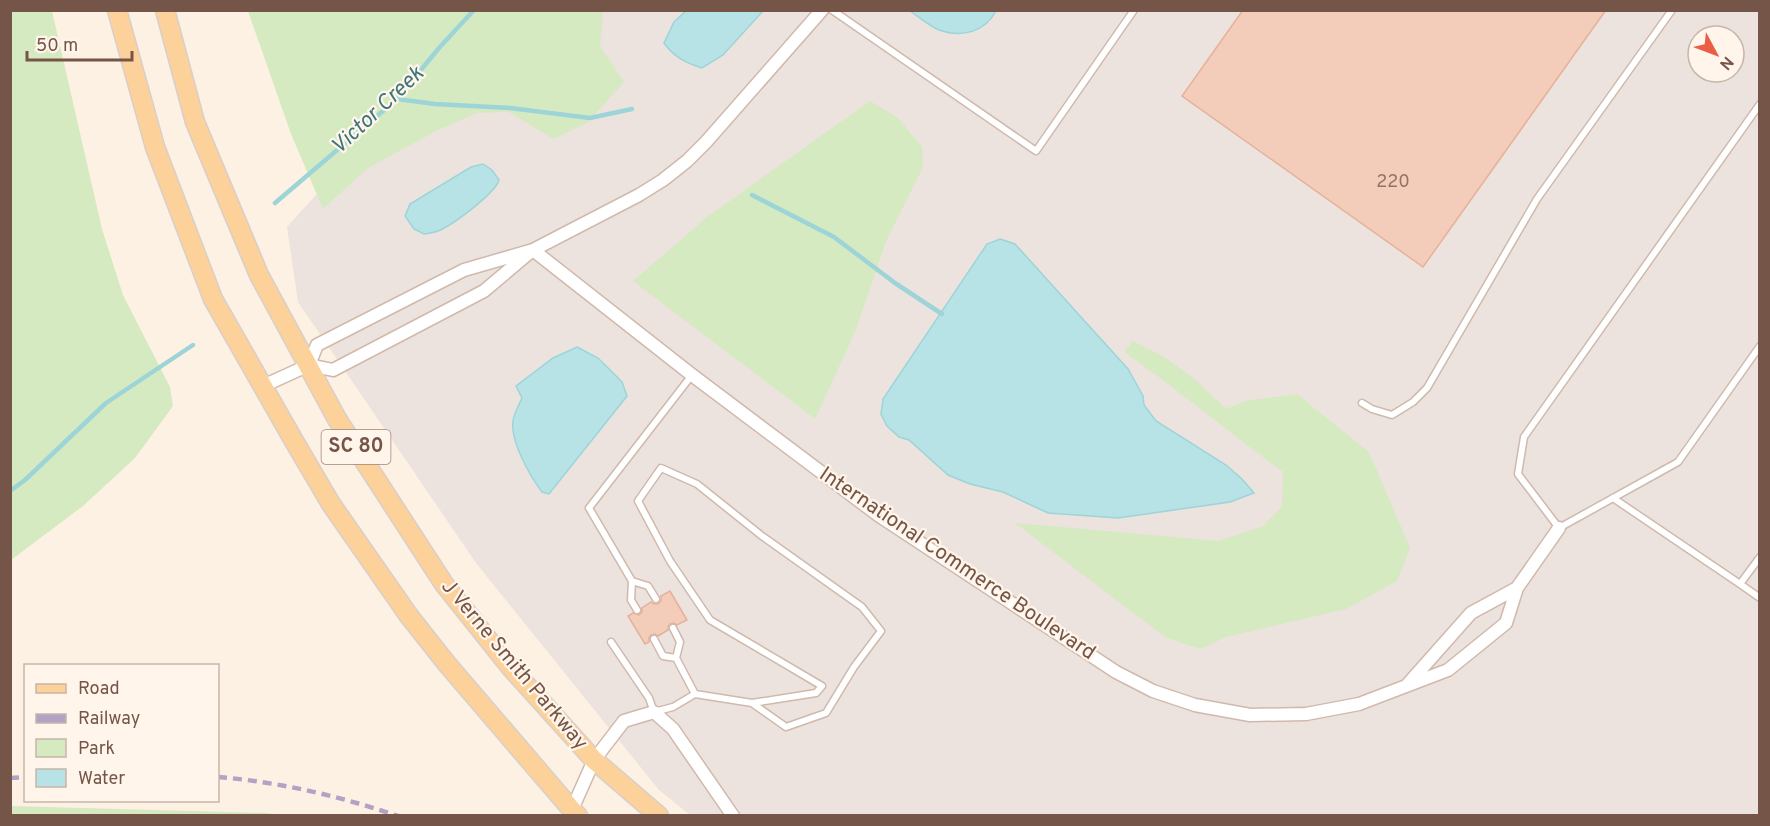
<svg xmlns="http://www.w3.org/2000/svg" width="1770" height="826" font-family="Overpass,sans-serif">
<style>
.industrial{fill:#ece3de;fill-rule:evenodd}
.green{fill:#d5eac1}
.water{fill:#b7e3e6;stroke:#9dd4d8;stroke-width:1.5}
.lines{fill:none;stroke-linecap:round;stroke-linejoin:round}
.stream{stroke:#9dd4d8;stroke-width:4.5}
.building{fill:#f3ccba;stroke:#e6b19a;stroke-width:1.5}
.service-casing{stroke:#d0b9ac;stroke-width:9}
.minor-casing{stroke:#d0b9ac;stroke-width:15}
.primary-casing{stroke:#d8cfcc;stroke-width:21}
.service{stroke:#fff;stroke-width:6}
.minor{stroke:#fff;stroke-width:12}
.primary{stroke:#fdd19a;stroke-width:18}
.rail{stroke:#b3a1c6;stroke-width:4.5;stroke-dasharray:9 6;stroke-linecap:butt}
.labels{text-anchor:middle;dominant-baseline:central;stroke-width:4.5;stroke-linejoin:round;paint-order:stroke}
.number-label{font-size:18px;fill:#947364}
.shield{fill:#fff5ea;stroke:#9e8579;stroke-width:1.5}
.shield-label{font-size:20px;font-weight:bold;fill:#755548}
.street-label{font-size:21px;fill:#755548;stroke:#fff5ea}
.water-label{font-size:22px;font-style:italic;fill:#3c757b;stroke:#fff5ea}
</style>
<rect width="100%" height="100%" fill="#fdf1e3"/>
<path class="industrial" d="M482,11H1759V815H690L659,790L476,563L298,302L287,227ZM1698,36H1734V72H1698Z"/>
<path class="green" d="M12,11H52L102,229L123,295L170,387L173,406L135,458L83,506L11,560Z
M248,11H605L603,13L600,46L624,82L587,123L553,139L509,112L477,113L438,130L368,168L323,209L291,134Z
M870,101L898,118L922,147L923,167L887,239L855,332L815,419L633,281L707,217Z
M1133,341L1166,358L1198,382L1226,409L1245,401L1297,394L1369,452L1410,548L1397,581L1346,609L1226,637L1200,649L1165,637L1015,523L1219,541L1263,526L1282,506L1283,472C1229,433 1179,390 1124,352Z
M10,806L268,813L280,815L11,816Z"/>
<path class="water" d="M687,10H763V11L723,55L702,68C686,63 674,57 664,43L674,22Z
M910,11H996C985,32 962,38 939,30C929,26 919,17 910,11Z
M483,164L492,170L499,180C495,194 451,226 438,231C433,233 428,233 424,234L414,229L405,216L410,204L471,167Z
M1000,239L1015,244L1128,369L1143,396L1144,405L1156,421L1226,465L1242,479L1254,493L1230,502L1118,518L1048,513L1003,492L970,484L948,475L909,440L899,437L887,426L881,414L883,399L987,244Z
M577,347L598,358L622,382L627,396L549,494L542,492C530,476 510,441 513,421C514,413 519,405 522,398L516,386L553,358Z"/>
<g class="lines">
<path class="stream" d="M397,99L435,104L510,108L590,118L632,109
M752,195L834,237L895,283L942,314
M275,203L397,99L439,48L474,10
M10,491L25,480L106,403L193,345"/>
</g>
<path class="building" d="M1243,10H1606L1423,267L1182,96Z
M670,591L687,620L677,625L674,623L670,624L668,627V630L658,636L655,634L651,635L649,638V642L645,644L628,616L633,613L639,615L642,612V608L651,602L654,604H658L661,601V596Z"/>
<g class="lines">
<defs>
<path id="service" d="M832,10L1036,151L1134,10
M1760,104L1524,437L1518,474L1559,528L1678,462L1760,346
M1362,403L1372,409L1392,415L1413,402L1427,388L1537,199L1672,10
M1613,498L1740,584L1760,557
M632,581L648,586L656,599
M1740,584L1760,598
M637,610L631,600L632,581L589,508L692,375
M673,628L680,642L676,658L695,694L752,703L786,727L826,713L854,667L881,631L862,607L762,536L697,484L661,468L638,501L670,561L710,620L822,686L816,693L752,703
M654,639L663,656L676,658
M611,642L649,698L654,712L673,707L695,694"/>
<path id="minor" d="M533,250L692,375L878,515L1116,672L1153,691L1195,705L1250,715L1306,714L1359,704L1448,670L1506,623L1517,588L1559,528
M309,365L317,345L464,270L533,250L639,195L663,180L687,161L706,142L822,10
M263,386L309,365L333,370L484,291L529,253
M1408,684L1471,613L1517,588
M570,814L594,760L624,721L654,712L673,729L733,816"/>
<path id="primary" d="M117,10L155,147L213,299L294,441L331,504L409,616L447,664L572,810L578,816
M165,10L195,122L259,275L337,419L444,584L511,668L594,760L659,816"/>
</defs>
<use href="#service" class="service-casing"/>
<use href="#minor" class="minor-casing"/>
<use href="#primary" class="primary-casing"/>
<use href="#service" class="service"/>
<use href="#minor" class="minor"/>
<use href="#primary" class="primary"/>
<path class="rail" d="M218,777C280,782 339,796 398,816
M10,778L26,777"/>
</g>
<g class="labels">
<g class="number-label">
<text x="1393" y="182">220</text>
</g>
<rect class="shield" x="321.5" y="430" width="69" height="34" rx="4.5"/>
<g class="shield-label">
<text x="356" y="447">SC 80</text>
</g>
<g class="street-label">
<text transform="translate(957 564) rotate(34)">International Commerce Boulevard</text>
<text transform="translate(514 665) rotate(50)">J Verne Smith Parkway</text>
</g>
<g class="water-label">
<text transform="translate(378 111) rotate(-43)">Victor Creek</text>
</g>
</g>
<rect width="1770" height="826" fill="none" stroke="#755548" stroke-width="24"/>
<rect x="24" y="664" width="195" height="138" fill="#fff5ea" stroke="#c8b5a9" stroke-width="1.5"/>
<rect x="36" y="684" width="30" height="9" fill="#fdd19a" stroke="#c8b5a9" stroke-width="1.5"/>
<text x="78" y="694" font-size="18" fill="#755548">Road</text>
<rect x="36" y="714" width="30" height="9" fill="#b3a1c6" stroke="#c8b5a9" stroke-width="1.5"/>
<text x="78" y="724" font-size="18" fill="#755548">Railway</text>
<rect x="36" y="739" width="30" height="18" fill="#d5eac1" stroke="#c8b5a9" stroke-width="1.5"/>
<text x="78" y="754" font-size="18" fill="#755548">Park</text>
<rect x="36" y="769" width="30" height="18" fill="#b7e3e6" stroke="#c8b5a9" stroke-width="1.5"/>
<text x="78" y="784" font-size="18" fill="#755548">Water</text>
<g transform="translate(1716 54) rotate(131)"><circle r="28" fill="#fff5ea" stroke="#c8b5a9" stroke-width="1.5"/>
<path d="M0-4.5L10 22L0 15L-10 22Z" fill="#e95e45"/>
<text y="-9" font-size="16" font-weight="bold" text-anchor="middle" fill="#755548">N</text>
</g>
<path d="M27 51v9h105v-9" fill="none" stroke="#755548" stroke-width="3"/>
<text x="36" y="51" font-size="18" fill="#755548" stroke="#fff5ea" stroke-width="4.5" paint-order="stroke">50 m</text>
</svg>
